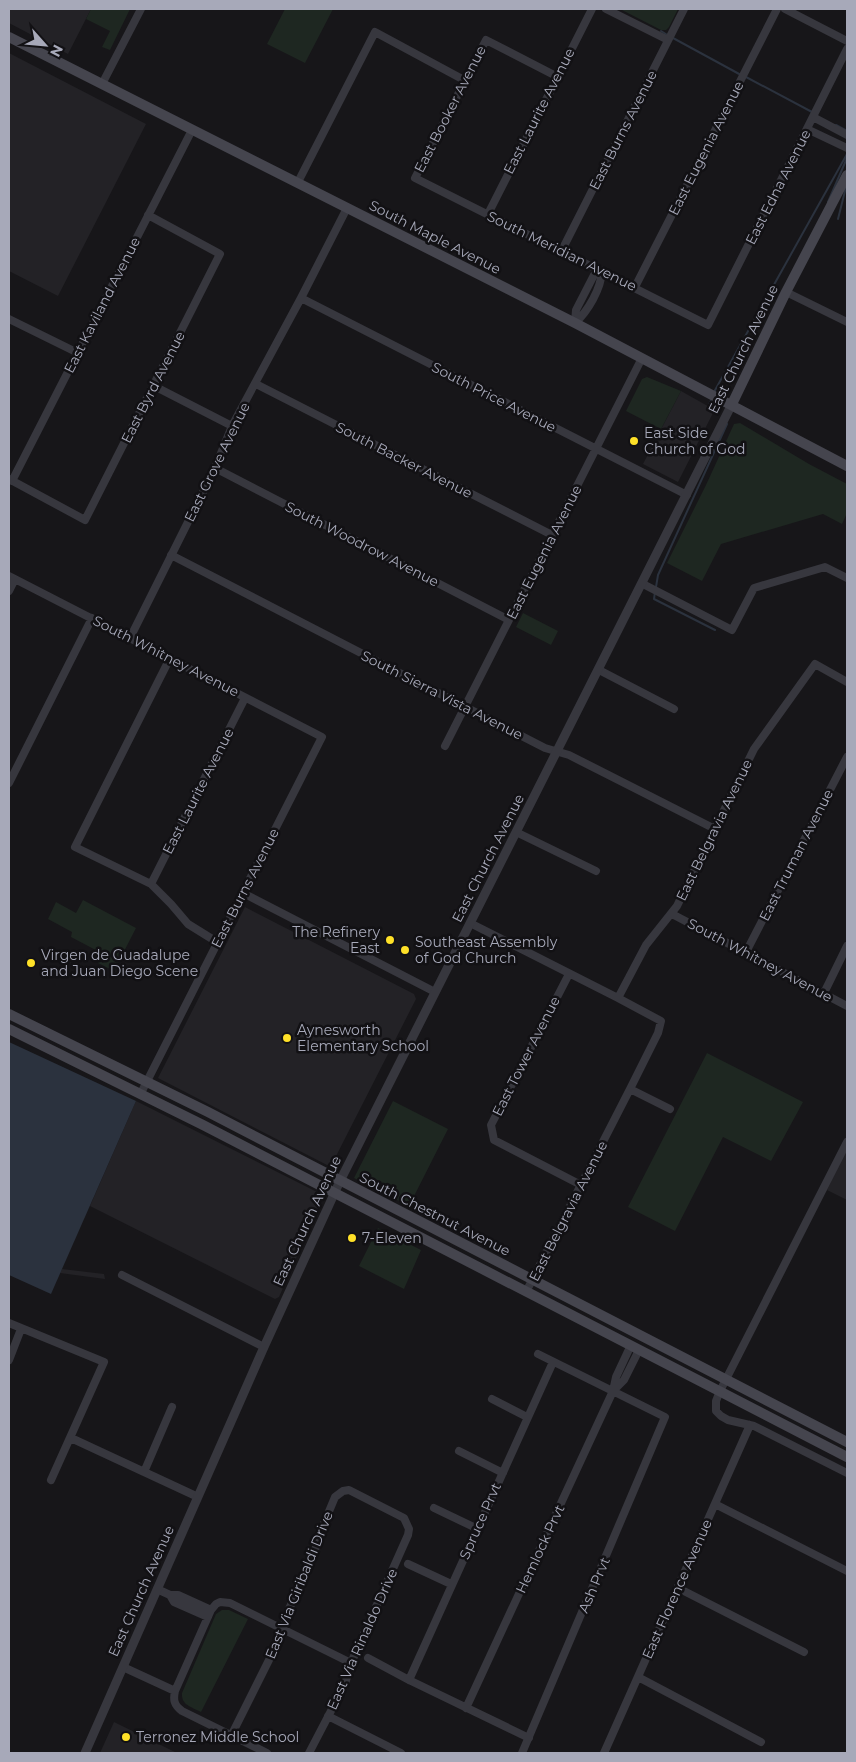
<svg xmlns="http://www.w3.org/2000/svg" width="856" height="1762" font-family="Montserrat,sans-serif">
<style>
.built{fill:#232226}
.green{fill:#1e2721}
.water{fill:#2b323e}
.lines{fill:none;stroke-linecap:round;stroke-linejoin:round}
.stream{stroke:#2b323e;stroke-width:2}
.minor{stroke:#37373e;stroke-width:8}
.tertiary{stroke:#37373e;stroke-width:9}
.secondary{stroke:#45454e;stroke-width:10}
.poi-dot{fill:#ffe128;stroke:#121114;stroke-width:2}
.labels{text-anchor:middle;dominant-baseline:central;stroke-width:5;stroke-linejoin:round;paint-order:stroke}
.street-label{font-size:14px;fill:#a7a9b9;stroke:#121114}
.poi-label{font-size:14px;fill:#a7a9b9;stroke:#121114;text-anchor:start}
</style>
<rect width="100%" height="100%" fill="#171619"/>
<path class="built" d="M9,9H91L68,54L9,23Z
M9,53L146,124L58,296L9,271Z
M681,391L713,409L712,415L678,482L643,464Z
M245,907L414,994L416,999L332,1164L327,1165L158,1078Z
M136,1101L321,1194L322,1199L279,1297L275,1299L90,1206Z
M847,1149V1200L827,1190Z
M62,1269L104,1274L105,1279L60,1273Z
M114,1722L177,1753H100Z"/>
<path class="green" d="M91,9H130L110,50L102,47L110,31L86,19Z
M285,9H333L305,63L267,44Z
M620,9H678L669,27L666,30H661Z
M647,377L681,391L661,429L626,411L642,379Z
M740,423L809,464L847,484V513L842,524L823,514L721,544L702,581L667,563L706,485L734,424Z
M523,613L558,631L551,645L516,627Z
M83,900L136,928L114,971L98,963L99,961L103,963L107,956L71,937L72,932L48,919L56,902L76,913Z
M707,1053L803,1102L771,1161L723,1137L675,1231L628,1207Z
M393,1101L448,1129L409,1206L354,1178Z
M378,1228L421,1250L404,1289L359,1266Z
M222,1610H229L248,1619L201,1712C191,1707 181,1705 182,1693L216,1614Z"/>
<path class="water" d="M9,1042L136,1101L51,1294L9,1275Z"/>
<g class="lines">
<path class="stream" d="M661,31L669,36
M673,38L741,75
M746,77L812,112
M836,125L847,131
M828,202L847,158
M838,219L846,187
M714,392L847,154
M709,404L712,399
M656,587L658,575L727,424
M655,592L654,599L715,630"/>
<path class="minor" d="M606,9L668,40
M785,9L847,41
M556,76L486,40L415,178L708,325L847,49
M102,84L141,9
M813,117L847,135
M807,129L847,148
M298,182L375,32L464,80
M488,214L592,9
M562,250L684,9
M635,287L777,9
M786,292L847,322
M301,298L687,495
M9,319L78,353
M575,323L576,310L594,275L602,271
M575,323C588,311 601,289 602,271
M256,384L552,535
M154,386L232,426
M215,468L509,620
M9,479L85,520L220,254L148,215
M12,481L192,130
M171,555L545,748L569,755L715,829
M9,576L322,737L141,1093
M643,584L732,630L754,588L825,567L847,578
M9,591L15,579
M130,638L215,468L232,426L301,298L347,208
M170,658L75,847L151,884L171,904L188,924L217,942
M599,670L674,709
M445,746L642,358
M9,783L92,618
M516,832L596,871
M151,884L245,698
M243,893L435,992
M672,914L847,1006
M470,923L618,998L661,1021L658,1033L630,1089L526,1292
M745,954L847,757
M569,974L491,1125L494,1140L581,1185
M824,993L847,946
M618,998L646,945L677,906L754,749L815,664L847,682
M630,1089L670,1109
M847,1142L720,1391L716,1401V1411L721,1416L728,1420L754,1426L847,1473
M122,1275L264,1347
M9,1323L104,1362L51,1480
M9,1360L21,1329
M613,1391L624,1380L639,1350
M492,1399L527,1417
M71,1438L198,1497
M459,1451L503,1473
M144,1472L172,1407
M715,1504L847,1571
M434,1508L478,1529
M408,1564L451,1584
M678,1588L804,1652
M157,1589L170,1595H178L211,1610
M170,1595L174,1602L208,1617
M368,1658L409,1680L529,1738
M123,1667L175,1691
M638,1677L761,1742
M409,1680L553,1362
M466,1708L613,1391L616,1377L631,1345
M328,1716L401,1753
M231,1736L280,1638L289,1609L313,1557L320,1533L335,1497L343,1491L349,1490L404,1518L409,1529L408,1535L351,1663L345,1684L309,1753
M267,1753L182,1711C174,1705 173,1700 175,1691L211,1610L216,1604L220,1602L230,1603L351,1663
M522,1753L665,1417L538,1354
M604,1753L750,1425"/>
<path class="tertiary" d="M85,1753L264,1347L340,1181L732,404"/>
<path class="secondary" d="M9,37L575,323L847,466
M732,404L786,292L847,175
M9,1014L208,1112L847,1442
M9,1029L203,1125L847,1457"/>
</g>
<g class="poi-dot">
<circle cx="634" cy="441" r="5"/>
<circle cx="390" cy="940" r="5"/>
<circle cx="405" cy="950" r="5"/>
<circle cx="31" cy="963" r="5"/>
<circle cx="287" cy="1038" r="5"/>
<circle cx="352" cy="1238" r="5"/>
<circle cx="126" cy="1737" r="5"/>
</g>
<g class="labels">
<g class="street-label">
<text transform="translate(450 109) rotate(-63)">East Booker Avenue</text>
<text transform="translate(539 111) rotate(-63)">East Laurite Avenue</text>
<text transform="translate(623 130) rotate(-63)">East Burns Avenue</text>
<text transform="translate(706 148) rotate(-63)">East Eugenia Avenue</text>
<text transform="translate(778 187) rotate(-63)">East Edna Avenue</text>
<text transform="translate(435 237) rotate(27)">South Maple Avenue</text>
<text transform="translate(562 251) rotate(26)">South Meridian Avenue</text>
<text transform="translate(102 305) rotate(-63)">East Kaviland Avenue</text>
<text transform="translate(743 349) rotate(-64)">East Church Avenue</text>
<text transform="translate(153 387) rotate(-63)">East Byrd Avenue</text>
<text transform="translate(494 397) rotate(27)">South Price Avenue</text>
<text transform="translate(404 460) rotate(27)">South Backer Avenue</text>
<text transform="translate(217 462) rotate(-64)">East Grove Avenue</text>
<text transform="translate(362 544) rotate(27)">South Woodrow Avenue</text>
<text transform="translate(544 552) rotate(-63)">East Eugenia Avenue</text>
<text transform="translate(166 656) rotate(27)">South Whitney Avenue</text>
<text transform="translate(442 695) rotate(27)">South Sierra Vista Avenue</text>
<text transform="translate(198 791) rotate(-63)">East Laurite Avenue</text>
<text transform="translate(714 830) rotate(-64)">East Belgravia Avenue</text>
<text transform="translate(796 855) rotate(-63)">East Truman Avenue</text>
<text transform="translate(488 858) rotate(-63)">East Church Avenue</text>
<text transform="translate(245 888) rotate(-63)">East Burns Avenue</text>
<text transform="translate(760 960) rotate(28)">South Whitney Avenue</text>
<text transform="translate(526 1056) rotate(-63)">East Tower Avenue</text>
<text transform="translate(568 1211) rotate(-63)">East Belgravia Avenue</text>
<text transform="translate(435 1214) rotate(27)">South Chestnut Avenue</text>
<text transform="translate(307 1221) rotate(-65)">East Church Avenue</text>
<text transform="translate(480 1521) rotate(-66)">Spruce Prvt</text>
<text transform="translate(540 1549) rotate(-65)">Hemlock Prvt</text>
<text transform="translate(299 1585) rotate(-68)">East Via Giribaldi Drive</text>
<text transform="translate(594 1585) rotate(-67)">Ash Prvt</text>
<text transform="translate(677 1589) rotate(-66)">East Florence Avenue</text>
<text transform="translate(141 1591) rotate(-66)">East Church Avenue</text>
<text transform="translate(362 1639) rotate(-66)">East Via Rinaldo Drive</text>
</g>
<g class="poi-label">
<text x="644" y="433">East Side<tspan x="644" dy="16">Church of God</tspan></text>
<text x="380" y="932" text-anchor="end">The Refinery<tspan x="380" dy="16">East</tspan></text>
<text x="415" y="942">Southeast Assembly<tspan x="415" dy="16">of God Church</tspan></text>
<text x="41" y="955">Virgen de Guadalupe<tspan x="41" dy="16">and Juan Diego Scene</tspan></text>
<text x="297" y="1030">Aynesworth<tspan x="297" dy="16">Elementary School</tspan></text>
<text x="362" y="1238">7-Eleven</text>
<text x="136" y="1737">Terronez Middle School</text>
</g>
</g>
<rect width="856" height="1762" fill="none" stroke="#a7a9b9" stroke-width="20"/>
<g transform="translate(45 45) rotate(117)" stroke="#121114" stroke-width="4" paint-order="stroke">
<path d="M0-4L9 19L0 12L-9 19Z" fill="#a7a9b9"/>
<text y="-8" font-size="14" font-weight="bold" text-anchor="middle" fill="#a7a9b9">N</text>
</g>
</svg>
